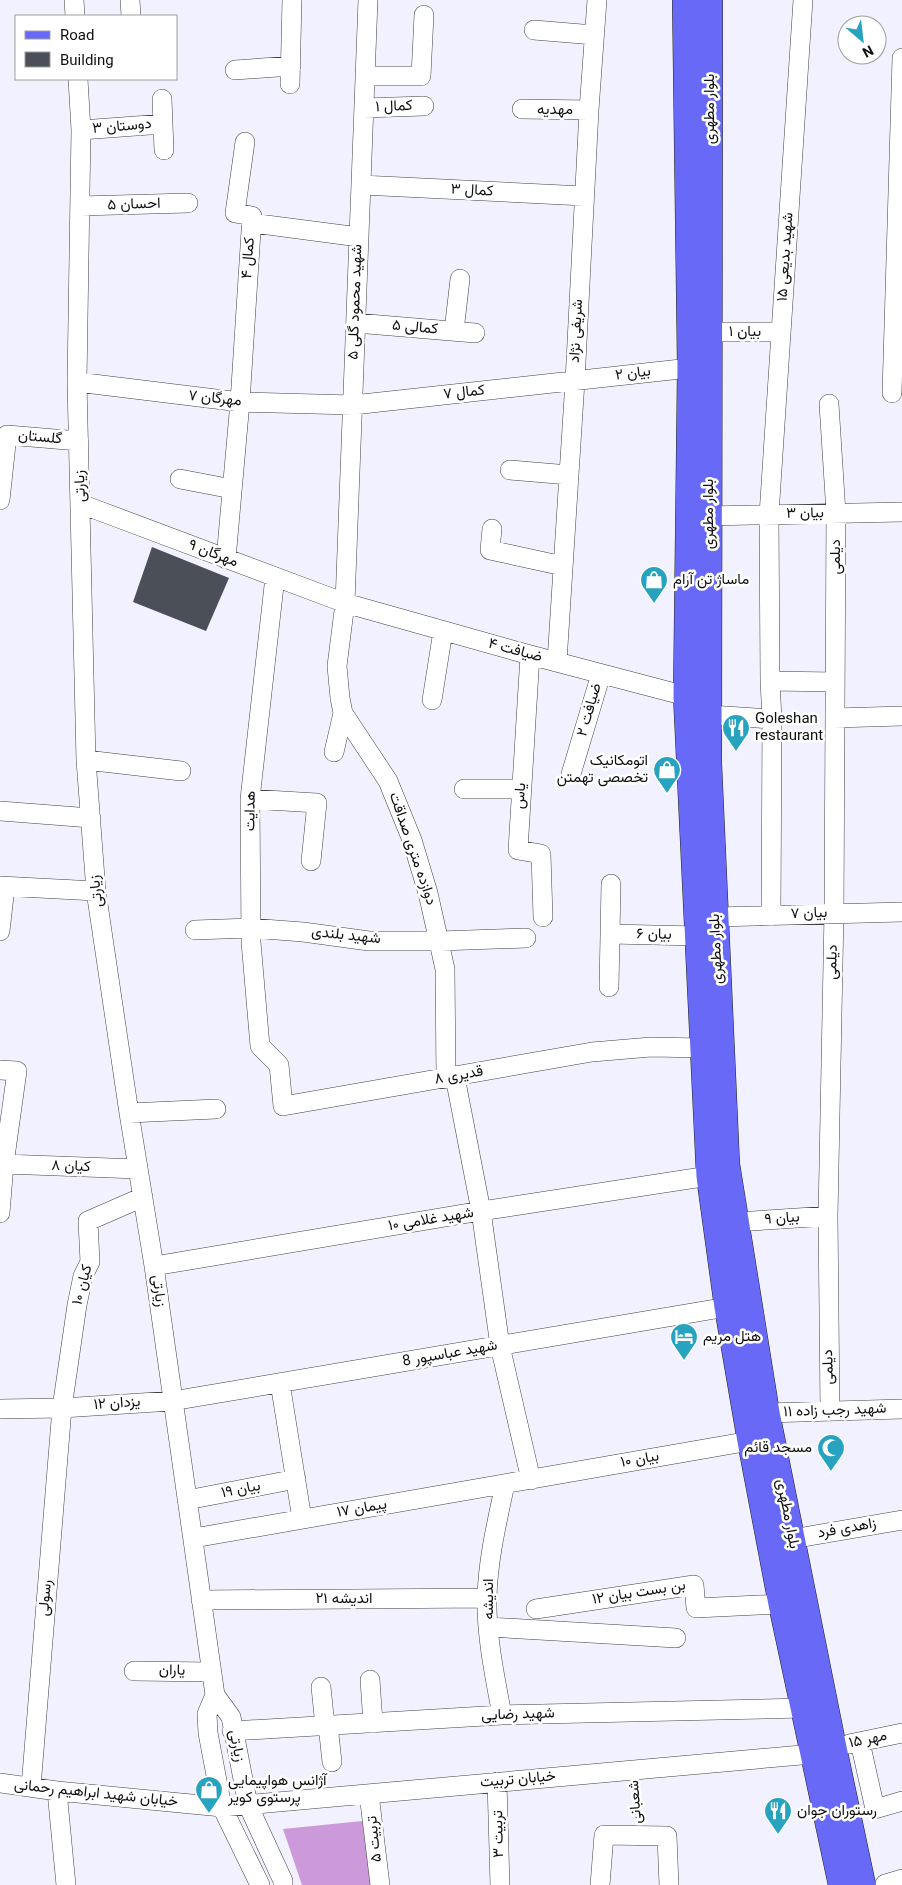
<svg xmlns="http://www.w3.org/2000/svg" width="902" height="1885" font-family="Georgia,Vazirmatn,serif">
<style>
.forest{fill:#cc9ada}
.building{fill:#4b5058}
.lines{fill:none;stroke-linecap:round;stroke-linejoin:round}
.minor-casing{stroke:#424242;stroke-width:20}
.major-casing{stroke:#202020;stroke-width:26}
.path{stroke:#313131;stroke-width:2.5;stroke-dasharray:5 2.5;stroke-linecap:butt}
.minor{stroke:#fff;stroke-width:19}
.major{stroke:#686af7;stroke-width:25}
.labels{text-anchor:middle;dominant-baseline:central;stroke-width:5;stroke-linejoin:round;paint-order:stroke}
.street-label{font-size:15px;fill:#0f0f0f;stroke:#fff}
.poi-label{font-size:15px;fill:#0f0f0f;stroke:#fff;text-anchor:start}
</style>
<rect width="100%" height="100%" fill="#f1f1ff"/>
<path class="forest" d="M372,1820L380,1885H302L283,1829Z"/>
<path class="building" d="M152,547L229,578L206,631L133,602Z"/>
<g class="lines">
<defs>
<path id="minor" d="M74,0L75,16
M130,0L131,16
M368,0L345,603L337,666L340,698L343,713L388,781L412,840L428,893L445,969L446,1079
M534,30L594,35
M235,70L291,66
M365,76H421L424,15
M78,79L81,130L77,382L86,760L96,891L129,1113L154,1266L215,1695L231,1717L248,1805L283,1881V1885
M290,84L292,0
M162,99L164,150
M364,108L424,106
M522,109L589,110
M81,130L163,124
M361,185L584,196
M80,206L188,203
M252,223L359,237
M356,323L475,333
M454,331L460,279
M710,332H781
M77,382L240,402L353,405L690,368
M892,393L902,58
M829,404L836,513L834,913L828,1216L830,1411
M510,470L569,475
M180,479L232,489
M0,500L7,435L79,441
M81,504L345,603L530,655L686,696
M709,516L902,512
M492,529L490,550L563,566
M226,559L240,402L252,216L235,213L245,142
M275,577L250,799L251,942L260,1046L279,1065L283,1106L592,1052L651,1047L703,1048
M530,655L518,850L541,854L543,917
M557,662L575,381L589,110L597,0
M770,681L835,682
M432,700L443,631
M710,715L772,719
M835,718L902,716
M334,752L343,713
M86,760L181,771
M571,774L601,674
M464,789H522
M250,799L317,803L311,861
M0,811L91,818
M0,886L96,891
M771,916L772,719L770,681L769,515L803,0
M716,917L902,912
M195,930L251,928L303,932L369,941H440L526,938
M0,931L5,887
M610,934L697,936
M609,987L611,884
M0,1070L17,1071L4,1164L0,1213
M455,1077L481,1211L500,1346L531,1480
M129,1113L216,1109
M4,1164L138,1169
M737,1222L828,1216
M154,1266L481,1211L709,1176
M280,1383L302,1519
M0,1409L62,1408L172,1401L727,1307
M767,1413L902,1409
M187,1500L296,1479
M194,1538L750,1441
M792,1539L902,1520
M201,1600L487,1598
M536,1609L694,1585L696,1608L781,1604
M489,1627L676,1638
M134,1671L211,1672
M370,1680L373,1723
M321,1687L325,1726
M215,1695L207,1714L208,1733L222,1807L260,1885
M502,1715C495,1678 486,1635 487,1597C488,1559 497,1522 505,1484
M328,1725L332,1762
M232,1731L502,1715L803,1708
M860,1742L875,1809L902,1801
M849,1744L902,1733
M497,1782L500,1885
M0,1783L57,1791L222,1807L813,1754
M31,1787L62,1408L77,1305L83,1276L90,1262L88,1221L143,1197
M57,1791L66,1885
M369,1794L380,1885
M885,1884L902,1879
M600,1885L604,1835L667,1836L669,1885"/>
<path id="major" d="M685,0L690,368L686,696L709,1176L727,1307L750,1441L781,1604L841,1885
M710,0L709,763L727,1164L767,1413L834,1748L863,1885"/>
</defs>
<use href="#minor" class="minor-casing"/>
<use href="#major" class="major-casing"/>
<path class="path" d="M634,1787L637,1818"/>
<use href="#minor" class="minor"/>
<use href="#major" class="major"/>
</g>
<defs>
<symbol id="shop-pin" viewBox="-11 -11 22 30"><path d="M0 17L-7.5 6A9.5 9.5 0 1 1 7.5 6Z" fill="#27a3bf" stroke="#fff"/><path d="M-5-2.5h2.3a2.7 3.5 0 0 1 5.4 0H5L5.5 6h-11ZM-1.5-2.5h3a1.5 2.3 0 0 0-3 0Z" fill="#fff"/></symbol>
<symbol id="restaurant-pin" viewBox="-11 -11 22 30"><path d="M0 17L-7.5 6A9.5 9.5 0 1 1 7.5 6Z" fill="#27a3bf" stroke="#fff"/><path d="M-5-6h1v4h1v-4h1v4h1v-4h1v5L-1.5 .5V6h-2V.5L-5-1ZM5-6V6H3V1.5H1.5Q1.5-4 5-6Z" fill="#fff"/></symbol>
<symbol id="hotel-pin" viewBox="-11 -11 22 30"><path d="M0 17L-7.5 6A9.5 9.5 0 1 1 7.5 6Z" fill="#27a3bf" stroke="#fff"/><path d="M-6-4.5h1.5V1H6V5H4.5V3h-9V5H-6ZM-4 0a1.8 1.8 0 1 1 3.6 0ZM.5 0V-2.5h3Q6-2.5 6 0Z" fill="#fff"/></symbol>
<symbol id="mosque-pin" viewBox="-11 -11 22 30"><path d="M0 17L-7.5 6A9.5 9.5 0 1 1 7.5 6Z" fill="#27a3bf" stroke="#fff"/><path d="M3.5-4.9A6 6 0 1 0 3.5 4.9A5 5 0 1 1 3.5-4.9Z" fill="#fff"/></symbol>
</defs>
<g fill-rule="evenodd">
<use href="#shop-pin" x="638" y="564" width="32" height="43"/>
<use href="#restaurant-pin" x="720" y="712" width="32" height="43"/>
<use href="#shop-pin" x="651" y="754" width="32" height="43"/>
<use href="#hotel-pin" x="668" y="1321" width="32" height="43"/>
<use href="#mosque-pin" x="815" y="1432" width="32" height="43"/>
<use href="#shop-pin" x="193" y="1774" width="32" height="43"/>
<use href="#restaurant-pin" x="762" y="1795" width="32" height="43"/>
</g>
<g class="labels">
<g class="street-label">
<text transform="translate(394 107) rotate(-2)">کمال ۱</text>
<text transform="translate(710 109) rotate(-90)">بلوار مطهری</text>
<text x="555" y="110">مهدیه</text>
<text transform="translate(122 127) rotate(-5)">دوستان ۳</text>
<text transform="translate(472 191) rotate(3)">کمال ۳</text>
<text transform="translate(134 205) rotate(-2)">احسان ۵</text>
<text transform="translate(786 257) rotate(-86)">شهید بدیعی ۱۵</text>
<text transform="translate(249 258) rotate(-86)">کمال ۴</text>
<text transform="translate(356 302) rotate(-88)">شهید محمود گلی ۵</text>
<text transform="translate(415 328) rotate(5)">کمالی ۵</text>
<text transform="translate(577 331) rotate(-87)">شریفی نژاد</text>
<text x="745" y="332">بیان ۱</text>
<text transform="translate(633 374) rotate(-7)">بیان ۲</text>
<text transform="translate(464 393) rotate(-6)">کمال ۷</text>
<text transform="translate(215 399) rotate(6)">مهرگان ۷</text>
<text transform="translate(40 438) rotate(5)">گلستان</text>
<text transform="translate(81 486) rotate(-92)">زیارتی</text>
<text transform="translate(709 514) rotate(-90)">بلوار مطهری</text>
<text transform="translate(805 514) rotate(-1)">بیان ۳</text>
<text transform="translate(213 554) rotate(21)">مهرگان ۹</text>
<text transform="translate(836 557) rotate(-90)">دیلمی</text>
<text transform="translate(515 651) rotate(15)">ضیافت ۴</text>
<text transform="translate(590 710) rotate(-74)">ضیافت ۲</text>
<text transform="translate(521 796) rotate(-86)">یاس</text>
<text transform="translate(251 811) rotate(-89)">هدایت</text>
<text transform="translate(412 849) rotate(71)">دوازده متری صداقت</text>
<text transform="translate(97 891) rotate(-96)">زیارتی</text>
<text transform="translate(809 914) rotate(-2)">بیان ۷</text>
<text transform="translate(654 935) rotate(1)">بیان ۶</text>
<text transform="translate(346 936) rotate(6)">شهید بلندی</text>
<text transform="translate(717 949) rotate(-93)">بلوار مطهری</text>
<text transform="translate(833 962) rotate(-89)">دیلمی</text>
<text transform="translate(459 1076) rotate(-10)">قدیری ۸</text>
<text transform="translate(71 1167) rotate(2)">کیان ۸</text>
<text transform="translate(782 1219) rotate(-4)">بیان ۹</text>
<text transform="translate(431 1220) rotate(-9)">شهید غلامی ۱۰</text>
<text transform="translate(83 1285) rotate(-75)">کیان ۱۰</text>
<text transform="translate(158 1291) rotate(83)">زیارتی</text>
<text transform="translate(450 1354) rotate(-10)">شهید عباسپور 8</text>
<text transform="translate(829 1367) rotate(-91)">دیلمی</text>
<text transform="translate(117 1404) rotate(-4)">یزدان ۱۲</text>
<text transform="translate(835 1411) rotate(-2)">شهید رجب زاده ۱۱</text>
<text transform="translate(640 1460) rotate(-10)">بیان ۱۰</text>
<text transform="translate(241 1490) rotate(-11)">بیان ۱۹</text>
<text transform="translate(362 1509) rotate(-10)">پیمان ۱۷</text>
<text transform="translate(787 1514) rotate(79)">بلوار مطهری</text>
<text transform="translate(847 1529) rotate(-10)">زاهدی فرد</text>
<text transform="translate(639 1593) rotate(-9)">بن بست بیان ۱۲</text>
<text transform="translate(46 1598) rotate(-85)">رسولی</text>
<text x="344" y="1599">اندیشه ۲۱</text>
<text transform="translate(489 1599) rotate(-90)">اندیشه</text>
<text transform="translate(172 1671) rotate(1)">یاران</text>
<text transform="translate(518 1715) rotate(-2)">شهید رضایی</text>
<text transform="translate(868 1740) rotate(-12)">مهر ۱۵</text>
<text transform="translate(236 1746) rotate(79)">زیارتی</text>
<text transform="translate(518 1780) rotate(-5)">خیابان تربیت</text>
<text transform="translate(96 1794) rotate(6)">خیابان شهید ابراهیم رحمانی</text>
<text transform="translate(636 1802) rotate(-94)">شعبانی</text>
<text transform="translate(499 1834) rotate(-91)">تربیت ۳</text>
<text transform="translate(375 1839) rotate(-96)">تربیت ۵</text>
</g>
<g class="poi-label">
<text x="673" y="580">ماساژ تن آرام</text>
<text x="755" y="719">Goleshan<tspan x="755" dy="17">restaurant</tspan></text>
<text x="648" y="761" text-anchor="end">اتومکانیک<tspan x="648" dy="17">تخصصی تهمتن</tspan></text>
<text x="703" y="1337">هتل مریم</text>
<text x="812" y="1448" text-anchor="end">مسجد قائم</text>
<text x="228" y="1781">آژانس هواپیمایی<tspan x="228" dy="17">پرستوی کویر</tspan></text>
<text x="797" y="1811">رستوران جوان</text>
</g>
</g>
<rect x="15" y="15" width="162" height="65" fill="#ffffff" stroke="#9f9f9f"/>
<rect x="25" y="31" width="25" height="8" fill="#686af7" stroke="#9f9f9f"/>
<text x="60" y="40" font-size="15" fill="#0f0f0f">Road</text>
<rect x="25" y="52" width="25" height="15" fill="#4b5058" stroke="#9f9f9f"/>
<text x="60" y="65" font-size="15" fill="#0f0f0f">Building</text>
<g transform="translate(862 40) rotate(152)"><circle r="24" fill="#ffffff" stroke="#9f9f9f"/>
<path d="M0-4L9 19L0 12L-9 19Z" fill="#27a3bf"/>
<text y="-8" font-size="14" font-weight="bold" text-anchor="middle" fill="#0f0f0f">N</text>
</g>
</svg>
